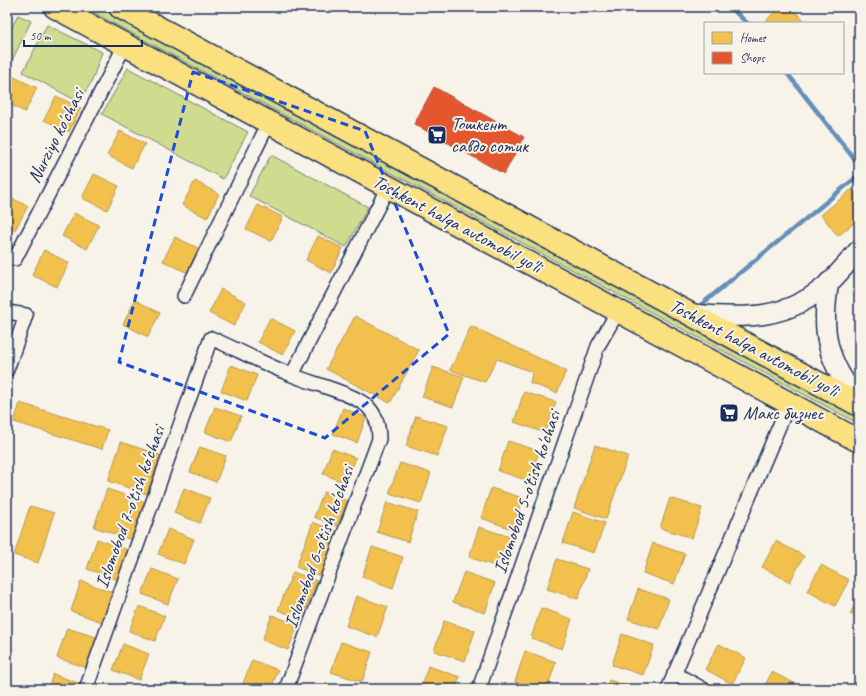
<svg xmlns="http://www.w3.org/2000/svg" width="866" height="696" font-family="Caveat,sans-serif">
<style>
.green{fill:#cfdb8e;stroke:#758576}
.homes{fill:#f2c14e;stroke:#b29553}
.shops{fill:#e4572e;stroke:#a84b3c}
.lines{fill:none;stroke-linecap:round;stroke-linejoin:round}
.stream{stroke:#648fb8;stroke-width:4.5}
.street-casing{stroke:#1b2f5e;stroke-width:16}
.secondary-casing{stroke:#1b2f5e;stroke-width:22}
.highway-casing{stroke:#1b2f5e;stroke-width:25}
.street{stroke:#f7f3e8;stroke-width:13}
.secondary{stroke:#f7f3e8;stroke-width:19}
.highway{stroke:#fbe080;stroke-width:22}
.marked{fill:none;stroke:#1d4ed8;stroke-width:3;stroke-dasharray:8 5;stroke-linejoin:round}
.labels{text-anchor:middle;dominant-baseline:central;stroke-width:4;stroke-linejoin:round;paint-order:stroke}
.poi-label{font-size:19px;fill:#1b2f5e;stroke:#f7f3e8;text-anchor:start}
.street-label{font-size:19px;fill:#1b2f5e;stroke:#f7f3e8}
</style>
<rect width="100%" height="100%" fill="#f7f3e8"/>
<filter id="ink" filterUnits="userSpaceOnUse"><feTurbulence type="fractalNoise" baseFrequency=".025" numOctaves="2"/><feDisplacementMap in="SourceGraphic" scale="8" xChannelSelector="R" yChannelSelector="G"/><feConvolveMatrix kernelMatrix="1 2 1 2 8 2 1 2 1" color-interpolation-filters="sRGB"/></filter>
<g filter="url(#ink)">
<path class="green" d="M83,7H105L859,413V424Z
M18,15L31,21L8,69L7,37Z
M47,25L102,52L92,81L79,102L23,72Z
M128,68L248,132L223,179L102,114Z
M271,155L368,207L346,247L249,196Z"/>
<path class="homes" d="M779,7H791L806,23H764Z
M12,76L37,88L25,112L7,103V86Z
M56,96L81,108L69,132L44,120Z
M120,131L145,144L132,168L107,155Z
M94,174L119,186L107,210L82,198Z
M195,181L219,194L207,218L182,205Z
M852,189L859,198V219L838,236L821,215Z
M7,196L28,206L15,230L7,226Z
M258,205L283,217L271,241L246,229Z
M74,213L99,225L87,249L62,236Z
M318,236L343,248L331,273L306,260Z
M175,237L200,249L188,273L163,261Z
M44,250L69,263L57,287L32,275Z
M221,289L246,302L234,326L209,313Z
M135,300L160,313L148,337L123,324Z
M355,316L419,350L390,403L326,369Z
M270,318L295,331L283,355L258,342Z
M471,326L566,371L557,393L530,383L532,372L497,359L485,382L450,370Z
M231,365L257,375L247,401L221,391Z
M433,367L464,377L453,407L422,397Z
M524,392L556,402L545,433L514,422Z
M20,403L108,430L102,449L14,422Z
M215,407L241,416L231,442L205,432Z
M343,408L366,417L357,443L333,434Z
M416,416L448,426L437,456L406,446Z
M508,441L539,451L529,481L498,471Z
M121,442L160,455L147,494L108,481Z
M595,445L628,456L606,519L574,508Z
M200,447L226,456L216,482L190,472Z
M332,449L356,458L346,483L323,474Z
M400,463L431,473L421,503L389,493Z
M184,488L210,498L200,523L174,513Z
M491,488L523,498L512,529L481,518Z
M107,489L145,502L132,540L94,527Z
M324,492L347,501L337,526L314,517Z
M670,498L702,508L692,538L660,528Z
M387,502L418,512L408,542L377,532Z
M30,506L54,513L38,563L14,555Z
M573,512L605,523L594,553L563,543Z
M313,522L338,532L320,576L296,567Z
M479,527L510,537L500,568L469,557Z
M168,529L194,539L184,564L158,554Z
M97,539L128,550L118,580L87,569Z
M776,541L804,556L790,582L762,567Z
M653,543L685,554L674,584L643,573Z
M372,547L403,557L393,588L362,577Z
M557,559L588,569L578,599L547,589Z
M821,565L849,580L835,606L807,591Z
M152,569L178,579L168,604L142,594Z
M293,572L317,581L302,619L278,610Z
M464,572L495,583L485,613L453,602Z
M81,581L112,592L102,622L71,611Z
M638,589L669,599L659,629L628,619Z
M356,596L388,607L377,637L346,626Z
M859,597V618L850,614Z
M139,606L165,616L155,641L129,631Z
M541,608L572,619L562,649L531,638Z
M272,615L298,625L288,650L262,640Z
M444,621L475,631L465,661L434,651Z
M67,628L99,638L88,668L57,658Z
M622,634L654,645L643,675L612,665Z
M341,642L372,652L362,682L331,672Z
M123,644L149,654L139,680L113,670Z
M719,644L746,658L732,684L705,669Z
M525,651L556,662L547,689H537L515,682Z
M252,660L278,670L271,689H251L242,686Z
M428,666L460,677L455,689H421Z
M772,672L800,686L799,689H763Z
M53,674L84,685L83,689H48Z
M609,680L636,689H606Z"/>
<path class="shops" d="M434,87L524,137L504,174L414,124Z"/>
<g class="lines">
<path class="stream" d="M730,7L747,23
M787,73L859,165
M702,304L859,175"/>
<defs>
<path id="street" d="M7,255L15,259L125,45
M184,296L269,122
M7,312L26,315L7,370
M292,375L388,187
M674,673L703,689
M86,689L211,338C238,350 264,364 292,375C310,383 356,394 368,407C377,416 379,427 379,439L286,689
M479,689L598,346L618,311
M668,689L789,403"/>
<path id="secondary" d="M829,282C820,331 827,363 859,401
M693,314C745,319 789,320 830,282C840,272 849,261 859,250"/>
<path id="highway" d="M55,7L859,441
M120,7L859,405"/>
</defs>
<use href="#street" class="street-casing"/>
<use href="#secondary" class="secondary-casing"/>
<use href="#highway" class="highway-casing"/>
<use href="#street" class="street"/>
<use href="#secondary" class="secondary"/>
<use href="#highway" class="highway"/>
</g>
</g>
<path class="marked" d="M193,72L365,131L449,334L325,438L119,362Z"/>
<defs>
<symbol id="supermarket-square" viewBox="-11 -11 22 22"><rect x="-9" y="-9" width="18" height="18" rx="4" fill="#1b2f5e" stroke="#f7f3e8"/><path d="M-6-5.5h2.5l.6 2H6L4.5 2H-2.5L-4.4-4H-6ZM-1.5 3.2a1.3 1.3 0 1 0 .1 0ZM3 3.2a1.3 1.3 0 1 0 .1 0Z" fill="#fff"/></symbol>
</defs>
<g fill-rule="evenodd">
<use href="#supermarket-square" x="426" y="124" width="22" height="22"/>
<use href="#supermarket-square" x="718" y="402" width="22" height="22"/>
</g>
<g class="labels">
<g class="poi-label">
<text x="451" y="124">Тошкент<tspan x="451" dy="22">савдо сотик</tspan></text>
<text x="743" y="413">Макс бизнес</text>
</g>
<g class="street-label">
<text transform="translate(56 136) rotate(-63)">Nurziyo ko'chasi</text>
<text transform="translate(457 224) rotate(28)">Toshkent halqa avtomobil yo'li</text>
<text transform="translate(754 348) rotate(28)">Toshkent halqa avtomobil yo'li</text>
<text transform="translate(527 492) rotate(-71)">Islomobod 5-o'tish ko'chasi</text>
<text transform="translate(130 507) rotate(-70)">Islomobod 7-o'tish ko'chasi</text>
<text transform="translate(319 547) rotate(-70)">Islomobod 6-o'tish ko'chasi</text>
</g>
</g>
<rect width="866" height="696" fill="none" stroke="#f7f3e8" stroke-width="24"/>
<rect x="12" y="12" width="842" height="672" fill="none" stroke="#1b2f5e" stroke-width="1.5" filter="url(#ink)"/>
<rect x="704" y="22" width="140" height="52" fill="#f7f3e8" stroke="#9fa5b1"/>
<rect x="712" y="32" width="20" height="12" fill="#f2c14e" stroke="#9fa5b1"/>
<text x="740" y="42" font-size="12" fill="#1b2f5e">Homes</text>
<rect x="712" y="52" width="20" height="12" fill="#e4572e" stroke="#9fa5b1"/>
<text x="740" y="62" font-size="12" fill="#1b2f5e">Shops</text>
<path d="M24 40v6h118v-6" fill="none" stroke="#1b2f5e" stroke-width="2"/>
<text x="30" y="40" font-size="12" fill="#1b2f5e" stroke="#f7f3e8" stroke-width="3" paint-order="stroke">50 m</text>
</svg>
